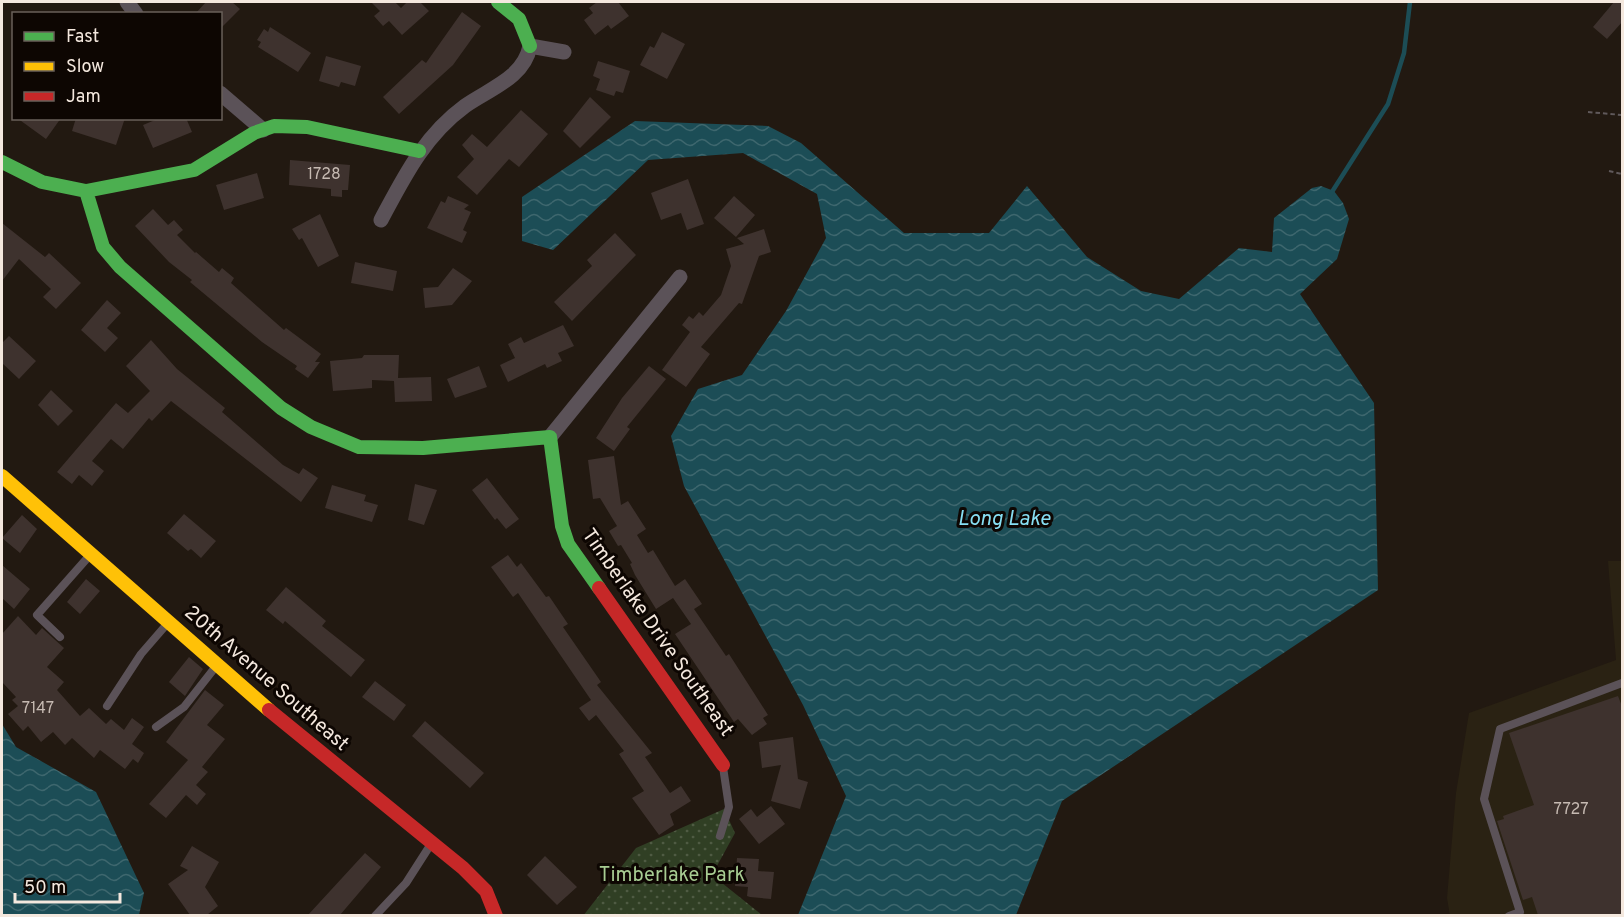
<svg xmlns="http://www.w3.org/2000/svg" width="1624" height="917" font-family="Overpass,sans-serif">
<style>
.industrial{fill:#2a2213}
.park{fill:url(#park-dots)}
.water{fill:url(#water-waves)}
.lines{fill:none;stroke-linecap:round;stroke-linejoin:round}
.stream{stroke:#1c4d56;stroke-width:4.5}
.building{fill:#3e322e}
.path{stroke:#60595b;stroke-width:2;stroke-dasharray:4.5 3;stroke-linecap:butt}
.lane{stroke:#5b5258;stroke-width:8}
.street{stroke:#5b5258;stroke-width:15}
.fast{stroke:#4caf50;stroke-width:14}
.slow{stroke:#ffc107;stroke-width:14}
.jam{stroke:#c62828;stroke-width:14}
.labels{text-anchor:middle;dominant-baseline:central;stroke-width:6;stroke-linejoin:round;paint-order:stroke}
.number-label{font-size:16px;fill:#c6bab2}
.street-label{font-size:20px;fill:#f4e8de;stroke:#0d0602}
.park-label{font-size:20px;fill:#a7cc92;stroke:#0d0602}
.water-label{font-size:21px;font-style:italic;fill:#87dff3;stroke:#0d0602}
</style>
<defs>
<pattern id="park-dots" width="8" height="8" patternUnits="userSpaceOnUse" patternTransform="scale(1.5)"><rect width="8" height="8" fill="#303f24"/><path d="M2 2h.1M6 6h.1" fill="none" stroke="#4f5b43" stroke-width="1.8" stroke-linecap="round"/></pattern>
<pattern id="water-waves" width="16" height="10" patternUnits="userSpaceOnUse" patternTransform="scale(1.5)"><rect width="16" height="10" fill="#1c4d56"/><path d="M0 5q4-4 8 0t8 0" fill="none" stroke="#3e676e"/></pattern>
</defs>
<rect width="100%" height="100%" fill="#221911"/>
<path class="industrial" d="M1608,561H1622V915L1450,916L1447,898L1456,793L1469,713L1616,660Z"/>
<path class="park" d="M724,809L735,833L712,875L762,915L583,916L636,848Z"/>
<path class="water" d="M635,121L768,126L801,143L904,233H989L1027,186L1087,257L1141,291L1179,299L1239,248L1272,252L1274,218L1312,188L1321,186L1334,191L1343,203L1349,219L1337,259L1300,294L1374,403L1378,590L1062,801L1016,915H798L846,796L803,705L684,486L671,436L698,389L742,375L786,311L826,238L817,194L743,153L648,160L553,250L522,241V197Z
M2,724L16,747L96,792L144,893L139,915H2Z"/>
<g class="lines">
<path class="stream" d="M1330,195L1388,104L1404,53L1410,2"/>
</g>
<path class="building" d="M206,2H232L240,9L220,29V14H195Z
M371,2H395L401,8L407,2H420L429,11L402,35L389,21L383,26L374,16L380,11Z
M597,2H618L629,16L611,29L608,25L595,35L584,20L593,13L589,8Z
M1614,2H1623V21L1607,39L1593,27Z
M462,12L481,26L453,65L399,114L383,97L422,60L426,63Z
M270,27L311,53L298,72L258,47L261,42L257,40L264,29L268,32Z
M662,32L685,44L667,79L640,65L650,46L654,48Z
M326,56L361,66L355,86L341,82L339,87L319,81Z
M598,61L630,71L623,93L616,91L614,96L596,90L600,79L593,76Z
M590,97L611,117L580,148L563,131Z
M521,110L548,134L519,167L509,159L477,195L457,177L474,159L462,145L472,134L487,147Z
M17,118H61L46,139Z
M76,118H125L116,145L72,131Z
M160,118H186L192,132L153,148L143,125Z
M290,160L350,165L348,190H342V197L331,196V189L289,185Z
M257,173L264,198L224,210L216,185Z
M688,179L704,224L687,230L681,213L661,220L651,193Z
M448,196L469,205L464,209L471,212L463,230L467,232L462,243L427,228L441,201L445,203Z
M734,196L755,215L736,237L714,218Z
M153,209L168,225L174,220L183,230L177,235L195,253L196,252L219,272L222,268L234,278L231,283L284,330L286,328L321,354L315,362H320L308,378L295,369L297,366L262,342L190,282L192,280L169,262L135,226Z
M320,214L339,256L318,267L302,238L299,240L292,229Z
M2,223L45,257L49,253L81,283L56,309L43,297L51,289L19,259L2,281Z
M764,229L771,252L759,256L742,304L739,303L701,347L710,354L686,387L662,370L690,332L682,325L689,316L693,319L699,312L703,316L721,295L731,266L726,249L744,244L737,238Z
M615,233L636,255L572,321L554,302L592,266L587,260Z
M355,262L397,271L393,291L351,283Z
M453,268L472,281L452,305L425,308L423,288L438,287Z
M107,300L121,313L107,328L118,338L105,352L81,330Z
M563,325L574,346L558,353L562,361L547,368L545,364L508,382L500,365L515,358L508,344L521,337L524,343Z
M9,336L36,361L19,379L2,363V343Z
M151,340L177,369L225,408L222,412L283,465L299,474L303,468L318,478L301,502L171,401L152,421L149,418L123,449L111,439L92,461L104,471L92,486L79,475L72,484L57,472L116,403L128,413L150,391L126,366Z
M364,355H399L398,378L431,377L432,401L395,402L394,381L372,380V388L333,391L330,361L362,358Z
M479,366L487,387L455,398L447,379Z
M649,366L666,379L627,427L630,429L614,451L596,438L622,398Z
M51,390L73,411L58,426L38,405Z
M614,456L621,505L628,501L646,529L637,535L648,553L653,550L675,586L685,579L702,604L694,609L726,656L729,654L768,715L763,718L767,724L752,735L738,719L734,722L675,634L691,624L673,598L656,609L635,575L630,564L632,563L621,545L618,546L609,531L617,526L600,498L593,499L588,460Z
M487,478L519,519L506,529L497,518L495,520L472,490Z
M415,484L437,490L424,525L408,520Z
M332,485L366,495L364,501L378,505L372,522L325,508Z
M184,514L216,541L201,558L191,549L188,551L167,533Z
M22,515L37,529L20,553L2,538Z
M508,555L517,567L521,563L546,597L549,596L568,624L563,627L601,682L597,685L652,753L645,757L661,780L670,793L681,786L691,801L670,814L674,825L659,835L632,798L644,791L619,754L624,751L596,715L589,721L579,708L591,700L518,593L513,597L491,567Z
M2,565L30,589L14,609L2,598Z
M86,579L100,591L80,614L67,602Z
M286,587L326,621L322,626L365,660L351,677L285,621L283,624L266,610Z
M18,616L36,635L42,628L64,648L47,667L64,682L57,690L80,716L89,708L106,724L111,719L124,730L132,718L144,727L132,744L144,753L138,763L133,759L125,769L100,750L94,758L72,738L65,745L53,732L41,742L28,726L23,731L8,714L18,706L12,700L16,697L2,682V634Z
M189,657L203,669L185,696L169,682Z
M375,681L406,705L394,721L362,697Z
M205,690L224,705L207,725L225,739L202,767L208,772L196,785L206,794L197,805L186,795L166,818L149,804L188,760L166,742Z
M1618,696L1623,709V915H1538L1532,897L1523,900L1497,821L1504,819L1503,816L1534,805L1509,733Z
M425,721L484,773L470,788L412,736Z
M793,737L798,779L808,782L800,809L771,801L781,765L762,768L759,742Z
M771,806L785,824L759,844L739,819L751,809L757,817Z
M192,846L219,862L205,887L218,906L207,915H190L168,884L188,870L180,866Z
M365,853L381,867L340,915H308Z
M545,856L577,887L557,905L527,875Z
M737,858L759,859L758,871L774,872L771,899L750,897L747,896L748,887L735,886Z"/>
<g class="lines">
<path class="path" d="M1588,112L1622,115
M1609,171L1622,174"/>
<path class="lane" d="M60,637L37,615L90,555
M107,706L141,654L167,624
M156,727L184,707L217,665
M720,836L729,807L723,767
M375,916L406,883L431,844
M1509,916L1520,912L1484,799L1500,729L1622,683"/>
<path class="street" d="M127,2L136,14
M220,93L263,130
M381,220C404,177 424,136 465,106C489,89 524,78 530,46L564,52
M550,437L680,277"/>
<path class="fast" d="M498,2L519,19L530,46
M2,162L42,182L86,191L103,247L120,267L281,408L311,427L359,447L423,448L550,437L562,526L568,544L599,588
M86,191L194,170L254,133L274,126L307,127L419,151"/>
<path class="slow" d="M2,476L269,710"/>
<path class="jam" d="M599,588L723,765
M269,710L463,868L486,891L496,916"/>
</g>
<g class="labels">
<g class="number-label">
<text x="324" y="175">1728</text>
<text x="38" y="709">7147</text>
<text x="1571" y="810">7727</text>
</g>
<g class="street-label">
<text transform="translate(657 633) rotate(55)">Timberlake Drive Southeast</text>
<text transform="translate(266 679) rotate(41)">20th Avenue Southeast</text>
</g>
<g class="park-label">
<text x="672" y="876">Timberlake Park</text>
</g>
<g class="water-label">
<text x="1004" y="519">Long Lake</text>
</g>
</g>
<rect width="1624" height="917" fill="none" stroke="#f4e8de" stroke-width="6"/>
<rect x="12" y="12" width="210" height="108" fill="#0d0602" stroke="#69605a" stroke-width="1.5"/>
<rect x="24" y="32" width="30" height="9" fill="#4caf50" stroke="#69605a" stroke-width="1.5"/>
<text x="66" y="42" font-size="18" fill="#f4e8de">Fast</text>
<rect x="24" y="62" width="30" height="9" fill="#ffc107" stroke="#69605a" stroke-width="1.5"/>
<text x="66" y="72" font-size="18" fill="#f4e8de">Slow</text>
<rect x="24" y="92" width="30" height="9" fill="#c62828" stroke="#69605a" stroke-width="1.5"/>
<text x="66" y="102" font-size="18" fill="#f4e8de">Jam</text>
<path d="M15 893v9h105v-9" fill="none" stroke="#f4e8de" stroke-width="3"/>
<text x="24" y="893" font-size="18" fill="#f4e8de" stroke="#0d0602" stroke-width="4.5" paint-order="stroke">50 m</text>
</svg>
